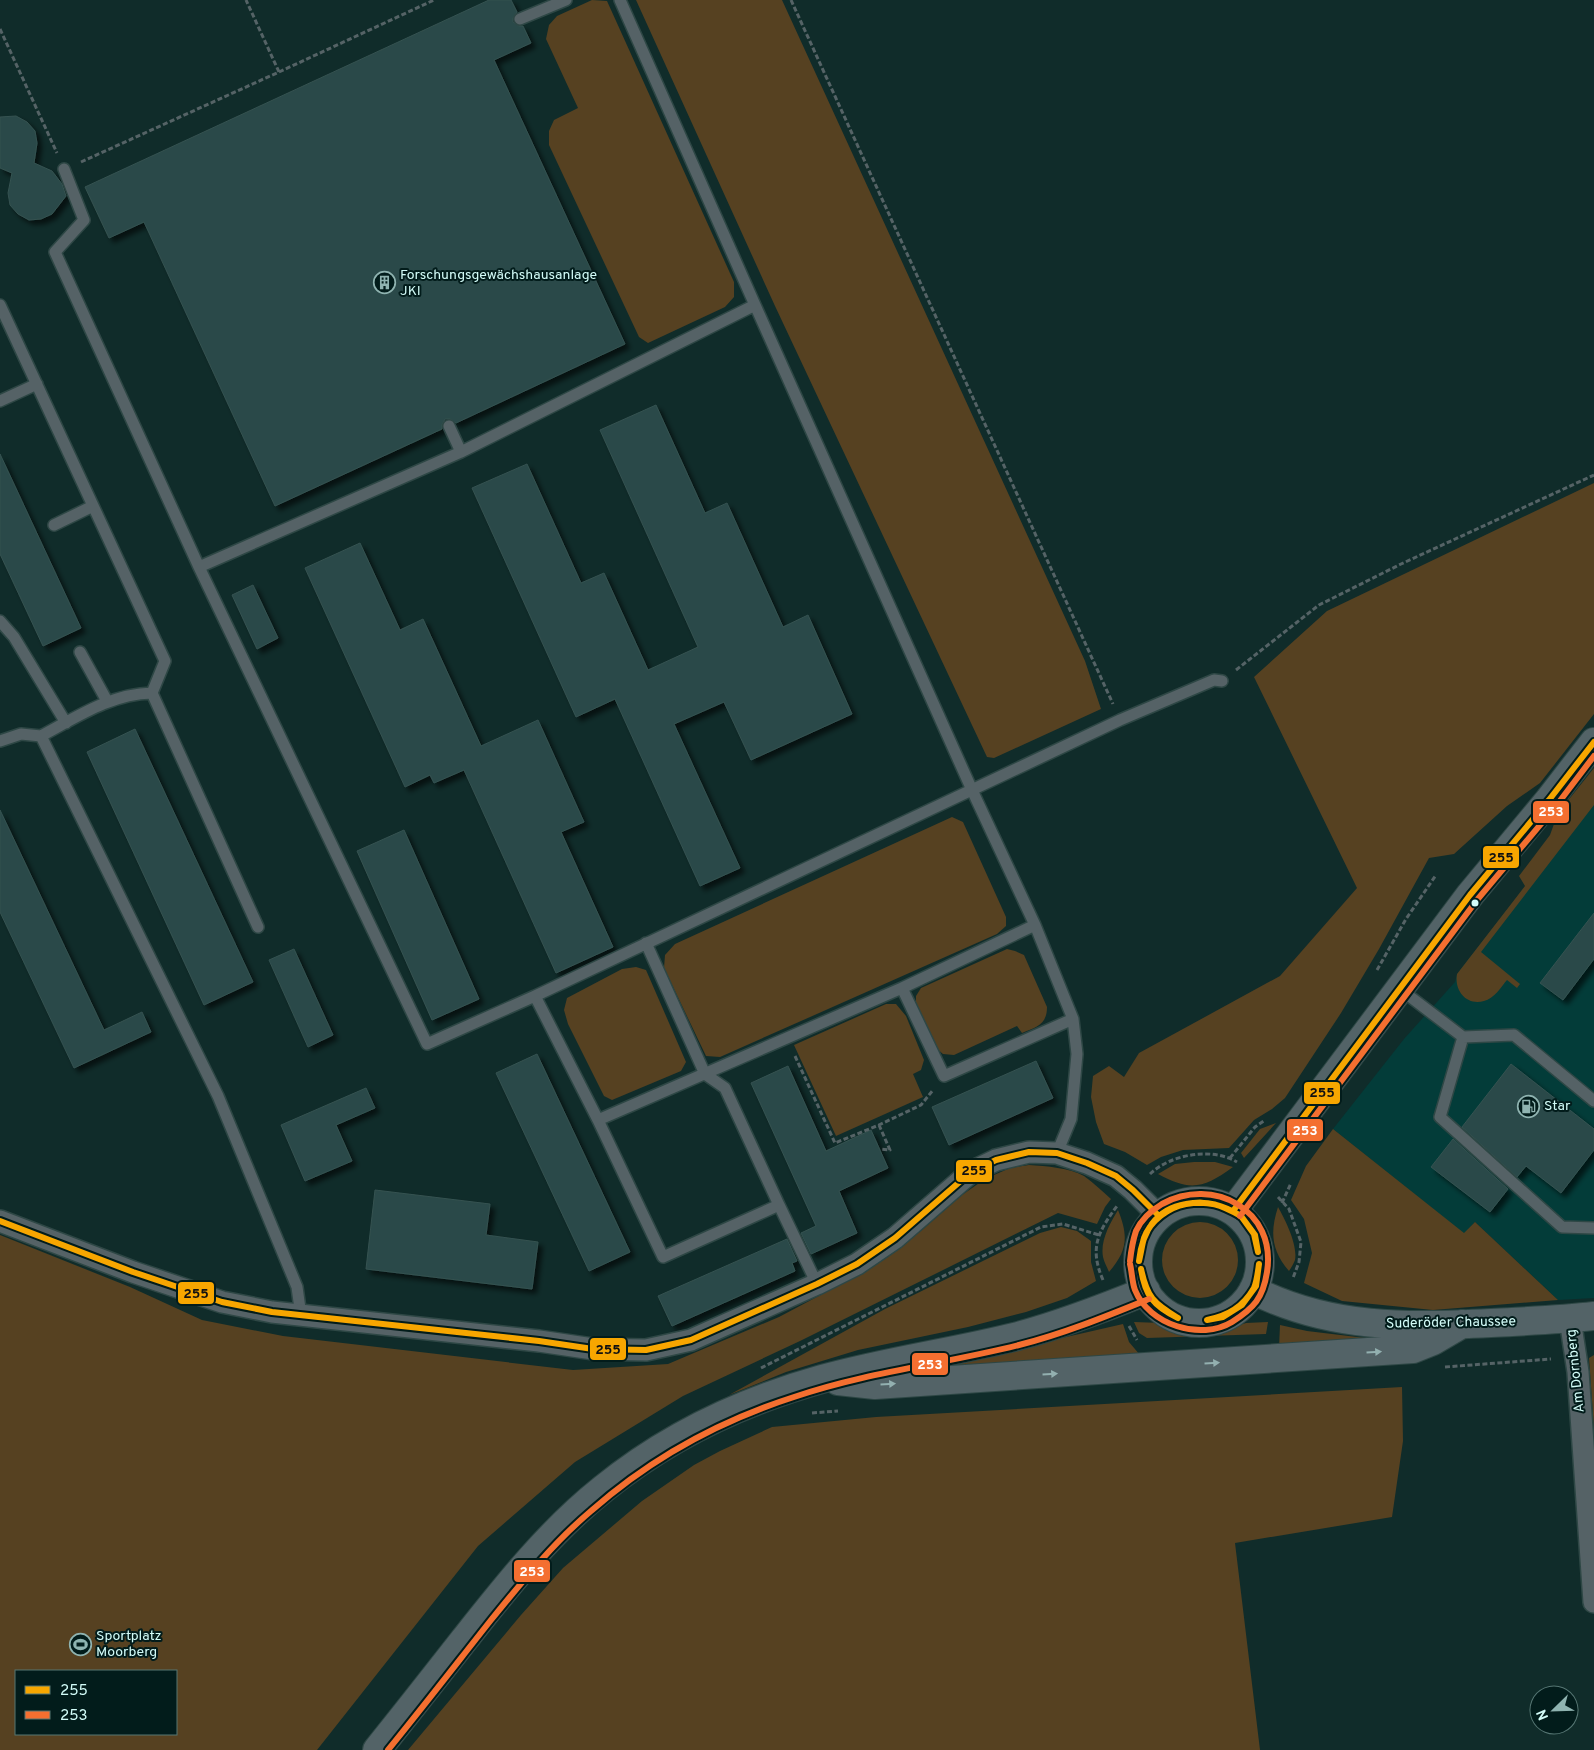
<svg xmlns="http://www.w3.org/2000/svg" width="1594" height="1750" font-family="Overpass,sans-serif">
<style>
.built{fill:#033c39}
.green{fill:#564121;fill-rule:evenodd}
.building{fill:#2b4a48;stroke:#355251;filter:url(#shadow)}
.lines{fill:none;stroke-linecap:round;stroke-linejoin:round}
.lane-casing{stroke:#2e4745;stroke-width:14}
.street-casing{stroke:#2e4745;stroke-width:24}
.secondary-casing{stroke:#2e4745;stroke-width:30}
.path{stroke:#556366;stroke-width:3;stroke-dasharray:5 2.5;stroke-linecap:butt}
.lane{stroke:#556266;stroke-width:11}
.street{stroke:#556266;stroke-width:21}
.secondary{stroke:#536367;stroke-width:28}
.bus-1-casing{stroke:#021c1b;stroke-width:10}
.bus-2-casing{stroke:#021c1b;stroke-width:10}
.bus-1{stroke:#f7a600;stroke-width:6}
.bus-2{stroke:#f46f30;stroke-width:6}
.oneway{fill:#93b0b0}
.bus-dot{fill:#d3fcf8;stroke:#021c1b;stroke-width:2}
.labels{text-anchor:middle;dominant-baseline:central;stroke-width:4;stroke-linejoin:round;paint-order:stroke}
.poi-label{font-size:14px;fill:#d3fcf8;stroke:#021c1b;text-anchor:start}
.street-label{font-size:14px;fill:#d3fcf8;stroke:#021c1b}
.line-badge{stroke:#021c1b;stroke-width:2}
.badge-label{font-size:14px;text-anchor:middle;font-weight:bold;fill:#fff}
.pale-badge-label{font-size:14px;text-anchor:middle;font-weight:bold;fill:#111}
</style>
<defs>
<filter id="shadow"><feDropShadow dx="4.5" dy="4.5" stdDeviation="2.5" flood-color="#0009"/></filter>
</defs>
<rect width="100%" height="100%" fill="#102c2a"/>
<path class="built" d="M1594,798V1298L1558,1300L1475,1222L1464,1234L1333,1129L1404,1039L1455,982L1457,974Z"/>
<path class="green" d="M592,0L607,1L734,282V297L725,307L648,343L639,337L549,145V131L554,120L578,108L546,39L549,25L557,16Z
M636,0H782L1085,661L1101,709L994,758L987,757L775,306Z
M1594,483V714L1540,783L1507,806L1454,854L1429,858L1379,949L1341,1013L1285,1098L1272,1109L1254,1120L1229,1148L1183,1150L1161,1157L1147,1165L1125,1152L1104,1144L1096,1122L1091,1097L1093,1076L1109,1066L1124,1077L1139,1053L1280,976L1357,888L1254,677L1327,611Z
M1594,768V805L1481,952L1520,984L1517,988L1507,980C1501,987 1494,999 1484,1001C1466,1006 1454,990 1457,974L1525,886L1519,876L1550,835L1558,813Z
M952,817L963,822L1006,917V926L997,934L720,1057L706,1056L664,968L665,955L675,944Z
M1007,949L1015,951L1024,955L1047,1007C1047,1025 1036,1027 1022,1033L1017,1026L954,1055L943,1054L936,1048L916,1004V996L921,988Z
M636,967L646,970L686,1062L681,1071L612,1100L604,1096L568,1024L564,1010L567,998L622,969Z
M886,1004H896L906,1016L924,1060L921,1070L913,1074L923,1097L836,1136L794,1045Z
M1276,1123L1244,1158L1241,1153L1260,1129Z
M1333,1129L1464,1233L1475,1222L1558,1300L1433,1310L1342,1301L1304,1283L1312,1253L1304,1219L1291,1200L1306,1166Z
M1194,1162H1215L1233,1167C1204,1188 1191,1192 1158,1174L1175,1164Z
M1029,1165C1046,1166 1070,1168 1084,1176C1094,1183 1102,1191 1111,1199L1105,1207L1097,1224L1058,1213L800,1341L683,1396L575,1462L478,1546L317,1750H0V1235L130,1287L202,1320L283,1336L573,1370L668,1364L779,1317L862,1273L889,1256L922,1230L962,1195L985,1179L1010,1168ZM16,1671H176V1734H16Z
M1278,1207C1285,1219 1298,1245 1295,1260C1294,1263 1291,1268 1289,1271C1271,1250 1270,1232 1278,1207Z
M1118,1210C1129,1237 1127,1251 1109,1272C1107,1267 1104,1262 1103,1257C1100,1241 1110,1223 1118,1210Z
M1162 1260a38 38 0 1 1 76 0a38 38 0 1 1-76 0Z
M1061,1227L1077,1231L1091,1241V1262L1096,1281L1067,1298L1026,1312L968,1327L858,1350L786,1372L729,1395L885,1309L1040,1233Z
M1134,1322L1161,1323L1181,1331L1198,1334L1220,1331L1246,1323L1268,1322L1266,1334L1147,1338L1139,1333Z
M1123,1324L1129,1342L1140,1355L931,1368Z
M1280,1325L1307,1331L1382,1340L1279,1348Z
M1594,1355V1429L1589,1358Z
M1402,1387L1403,1441L1392,1517L1235,1543L1260,1750H408L521,1615L563,1568L642,1501L694,1465L720,1451L772,1427L876,1417Z"/>
<path class="building" d="M489,0H511L517,12L513,18V22L519,26H523L531,43L494,60L625,344L456,423L450,419H445L442,425V429L275,506L144,222L109,238L85,187Z
M16,116L27,122L35,131L37,143L34,163L52,171L62,184L66,196L52,214L41,219L29,220L18,214L10,205L8,193L12,173L0,168V117Z
M656,405L705,513L727,503L783,627L808,615L852,714L751,760L724,702L674,724L740,868L700,886L615,699L576,717L472,488L527,464L581,583L604,573L648,670L698,647L600,430Z
M0,454L81,628L43,646L0,554Z
M360,543L400,630L423,619L481,746L538,720L584,822L561,832L613,947L556,973L464,770L434,783L430,775L405,787L305,568Z
M253,585L278,638L257,649L232,595Z
M135,729L253,982L204,1005L87,752Z
M0,810L104,1030L142,1012L151,1032L74,1068L0,912Z
M404,830L479,999L432,1020L357,851Z
M1594,913V959L1563,1000L1540,983Z
M294,949L333,1035L308,1047L269,960Z
M537,1054L630,1252L589,1271L496,1073Z
M1036,1061L1053,1098L949,1145L932,1107Z
M1511,1064L1594,1129V1150L1561,1193L1526,1166L1517,1177L1462,1127Z
M788,1066L826,1151L871,1130L888,1168L839,1191L857,1233L811,1254L801,1233L816,1226L751,1083Z
M366,1088L375,1108L336,1125L352,1161L305,1181L281,1125Z
M1453,1139L1508,1189L1490,1212L1431,1167Z
M375,1190L490,1204L486,1235L538,1242L532,1289L366,1269Z
M787,1239L797,1261L792,1263L795,1271L672,1326L658,1296Z"/>
<g class="lines">
<defs>
<path id="lane" d="M520,19L566,0
M64,169L84,220L55,252L199,567L427,1044L535,996L1120,720L1214,680L1222,681
M0,305L165,661L152,693
M755,305L972,790L1035,925L1073,1019L1077,1054L1071,1119L1057,1153
M0,401L37,384
M461,452L755,305L620,0
M54,525L93,506
M199,567L461,452L449,426
M0,621L14,637L66,723
M80,652L107,701
M41,736C77,717 110,694 152,693L258,927
M0,741L21,734L41,736L218,1096L297,1287L301,1316
M646,943L705,1074L725,1088L779,1205
M902,988L944,1076L1073,1019
M1400,989L1463,1037L1514,1035L1594,1101
M535,996L598,1120L663,1257L779,1205L817,1284
M1463,1037L1440,1117L1562,1227L1594,1228
M598,1120L902,988L1035,925"/>
<path id="street" d="M0,1221L133,1272L222,1302L272,1312L539,1341L593,1349L646,1350L691,1340L817,1284L857,1264L895,1238L971,1172L996,1160L1029,1152L1057,1153L1087,1163L1116,1176L1133,1190L1159,1216
M1570,1319L1578,1372L1594,1602"/>
<path id="secondary" d="M1138 1262a61 61 0 1 1 122 0a61 61 0 1 1-122 0Z
M1233,1211L1470,895L1549,800L1594,742
M1253,1290C1330,1329 1408,1327 1491,1323C1526,1321 1560,1320 1594,1316
M838,1381L875,1385L1413,1349L1433,1341L1462,1324
M377,1750C406,1714 435,1677 464,1640C506,1587 549,1532 603,1489C667,1437 743,1401 822,1379C887,1361 954,1352 1018,1336C1063,1324 1104,1308 1146,1291"/>
</defs>
<use href="#lane" class="lane-casing"/>
<use href="#street" class="street-casing"/>
<use href="#secondary" class="secondary-casing"/>
<path class="path" d="M791,0L1113,704
M0,29L57,153
M279,72L434,0
M81,162L279,72L246,0
M1236,670L1319,605L1401,564L1594,475
M1377,970L1406,919L1436,875
M795,1056L835,1143L879,1125L921,1105L933,1090
M879,1125L890,1150L880,1149
M1230,1158L1255,1127L1265,1120
M1150,1174C1171,1154 1212,1147 1237,1162
M1278,1197L1289,1209L1301,1242L1299,1262L1293,1278
M1282,1203L1291,1183
M1103,1280C1089,1248 1098,1232 1117,1206
M1129,1326L1137,1340
M1445,1367L1551,1359
M761,1368L1041,1227L1063,1224L1099,1235
M812,1413L838,1411"/>
<use href="#lane" class="lane"/>
<use href="#street" class="street"/>
<use href="#secondary" class="secondary"/>
<defs>
<path id="bus-1" d="M1186,1204C1207,1200 1223,1205 1241,1216
M1186,1204C1209,1200 1221,1205 1241,1216
M1233,1211L1470,895L1549,800L1594,742
M1241,1216L1255,1235L1258,1252
M1241,1216L1254,1234L1258,1252
M0,1221L133,1272L222,1302L272,1312L539,1341L593,1349L646,1350L691,1340L817,1284L857,1264L895,1238L971,1172L996,1160L1029,1152L1057,1153L1087,1163L1116,1176L1133,1190L1159,1216
M1139,1261C1142,1233 1155,1209 1186,1204
M1139,1261C1141,1253 1142,1245 1144,1238C1150,1221 1169,1207 1186,1204
M1141,1269C1147,1297 1153,1303 1178,1318
M1141,1269C1145,1295 1153,1306 1178,1318
M1207,1320C1228,1316 1243,1307 1254,1288C1257,1281 1258,1271 1259,1264
M1207,1320L1223,1317L1242,1305L1256,1286L1259,1264"/>
<path id="bus-2" d="M1240,1216L1477,900L1556,806L1594,756
M1130,1261C1131,1252 1133,1240 1136,1231C1141,1220 1152,1210 1162,1204C1213,1176 1277,1210 1267,1272C1263,1298 1254,1308 1232,1322C1201,1341 1149,1325 1135,1290C1132,1282 1132,1272 1130,1264
M388,1750C423,1707 457,1663 491,1620C522,1582 553,1543 591,1511C650,1459 719,1421 794,1397C867,1372 944,1364 1019,1345C1063,1334 1107,1316 1149,1299"/>
</defs>
<use href="#bus-1" class="bus-1-casing"/>
<use href="#bus-2" class="bus-2-casing"/>
<use href="#bus-1" class="bus-1"/>
<use href="#bus-2" class="bus-2"/>
</g>
<defs><path id="oneway-solid" d="M-6-.8H1V-3.2L6.5 0L1 3.2V.8H-6Z" transform="scale(1.25)"/></defs>
<g class="oneway">
<use href="#oneway-solid" transform="translate(1374 1352) rotate(-4)"/>
<use href="#oneway-solid" transform="translate(1212 1363) rotate(-4)"/>
<use href="#oneway-solid" transform="translate(1050 1374) rotate(-4)"/>
<use href="#oneway-solid" transform="translate(888 1384) rotate(-4)"/>
</g>
<defs>
<symbol id="building-ring" viewBox="-11 -11 22 22"><circle r="9.5" fill="#021c1b" stroke="#8fb3b0" stroke-width="1.5"/><path d="M-4-6H4V6H1V3H-1V6H-4ZM-2.5-4.3h1.7v1.8h-1.7ZM.8-4.3h1.7v1.8H.8ZM-2.5-1h1.7V.8h-1.7ZM.8-1h1.7V.8H.8Z" fill="#8fb3b0"/></symbol>
<symbol id="fuel-ring" viewBox="-11 -11 22 22"><circle r="9.5" fill="#021c1b" stroke="#8fb3b0" stroke-width="1.5"/><path d="M-5.5-6h7V0h2V4h1.3V-2.5L3-4.5l.8-.8L6-3V5H2.5V1h-1V6h-7ZM-4.2-4.7v3.2H.2V-4.7Z" fill="#8fb3b0"/></symbol>
<symbol id="stadium-ring" viewBox="-11 -11 22 22"><circle r="9.5" fill="#021c1b" stroke="#8fb3b0" stroke-width="1.5"/><path d="M0-5a6.5 5 0 1 0 0 10a6.5 5 0 1 0 0-10ZM-3.5-1.8h7v3.6h-7Z" fill="#8fb3b0"/></symbol>
</defs>
<g fill-rule="evenodd">
<use href="#building-ring" x="372" y="270" width="25" height="25"/>
<use href="#fuel-ring" x="1516" y="1094" width="25" height="25"/>
<use href="#stadium-ring" x="68" y="1632" width="25" height="25"/>
</g>
<circle class="bus-dot" cx="1475" cy="903" r="4.5"/>
<g class="labels">
<g class="poi-label">
<text x="400" y="275">Forschungsgewächshausanlage<tspan x="400" dy="16">JKI</tspan></text>
<text x="1544" y="1106">Star</text>
<text x="96" y="1636">Sportplatz<tspan x="96" dy="16">Moorberg</tspan></text>
</g>
<g class="street-label">
<text transform="translate(1451 1323) rotate(-1)">Suderöder Chaussee</text>
<text transform="translate(1576 1371) rotate(-96)">Am Dornberg</text>
</g>
</g>
<g class="line-badge">
<rect x="1532" y="800" width="38" height="24" rx="5" fill="#f46f30"/>
<rect x="1482" y="845" width="38" height="24" rx="5" fill="#f7a600"/>
<rect x="1303" y="1081" width="38" height="24" rx="5" fill="#f7a600"/>
<rect x="1286" y="1118" width="38" height="24" rx="5" fill="#f46f30"/>
<rect x="955" y="1159" width="38" height="24" rx="5" fill="#f7a600"/>
<rect x="177" y="1281" width="38" height="24" rx="5" fill="#f7a600"/>
<rect x="589" y="1337" width="38" height="24" rx="5" fill="#f7a600"/>
<rect x="911" y="1352" width="38" height="24" rx="5" fill="#f46f30"/>
<rect x="513" y="1559" width="38" height="24" rx="5" fill="#f46f30"/>
</g>
<g class="badge-label">
<text x="1551" y="816">253</text>
<text x="1305" y="1135">253</text>
<text x="930" y="1369">253</text>
<text x="532" y="1576">253</text>
</g>
<g class="pale-badge-label">
<text x="1501" y="862">255</text>
<text x="1322" y="1097">255</text>
<text x="974" y="1175">255</text>
<text x="196" y="1298">255</text>
<text x="608" y="1354">255</text>
</g>
<rect x="15" y="1670" width="162" height="65" fill="#021c1b" stroke="#567673"/>
<rect x="25" y="1686" width="25" height="8" fill="#f7a600" stroke="#567673"/>
<text x="60" y="1695" font-size="15" fill="#d3fcf8">255</text>
<rect x="25" y="1711" width="25" height="8" fill="#f46f30" stroke="#567673"/>
<text x="60" y="1720" font-size="15" fill="#d3fcf8">253</text>
<g transform="translate(1554 1710) rotate(247)"><circle r="24" fill="#021c1b" stroke="#567673"/>
<path d="M0-4L9 19L0 12L-9 19Z" fill="#8fb3b0"/>
<text y="-8" font-size="14" font-weight="bold" text-anchor="middle" fill="#d3fcf8">N</text>
</g>
</svg>
